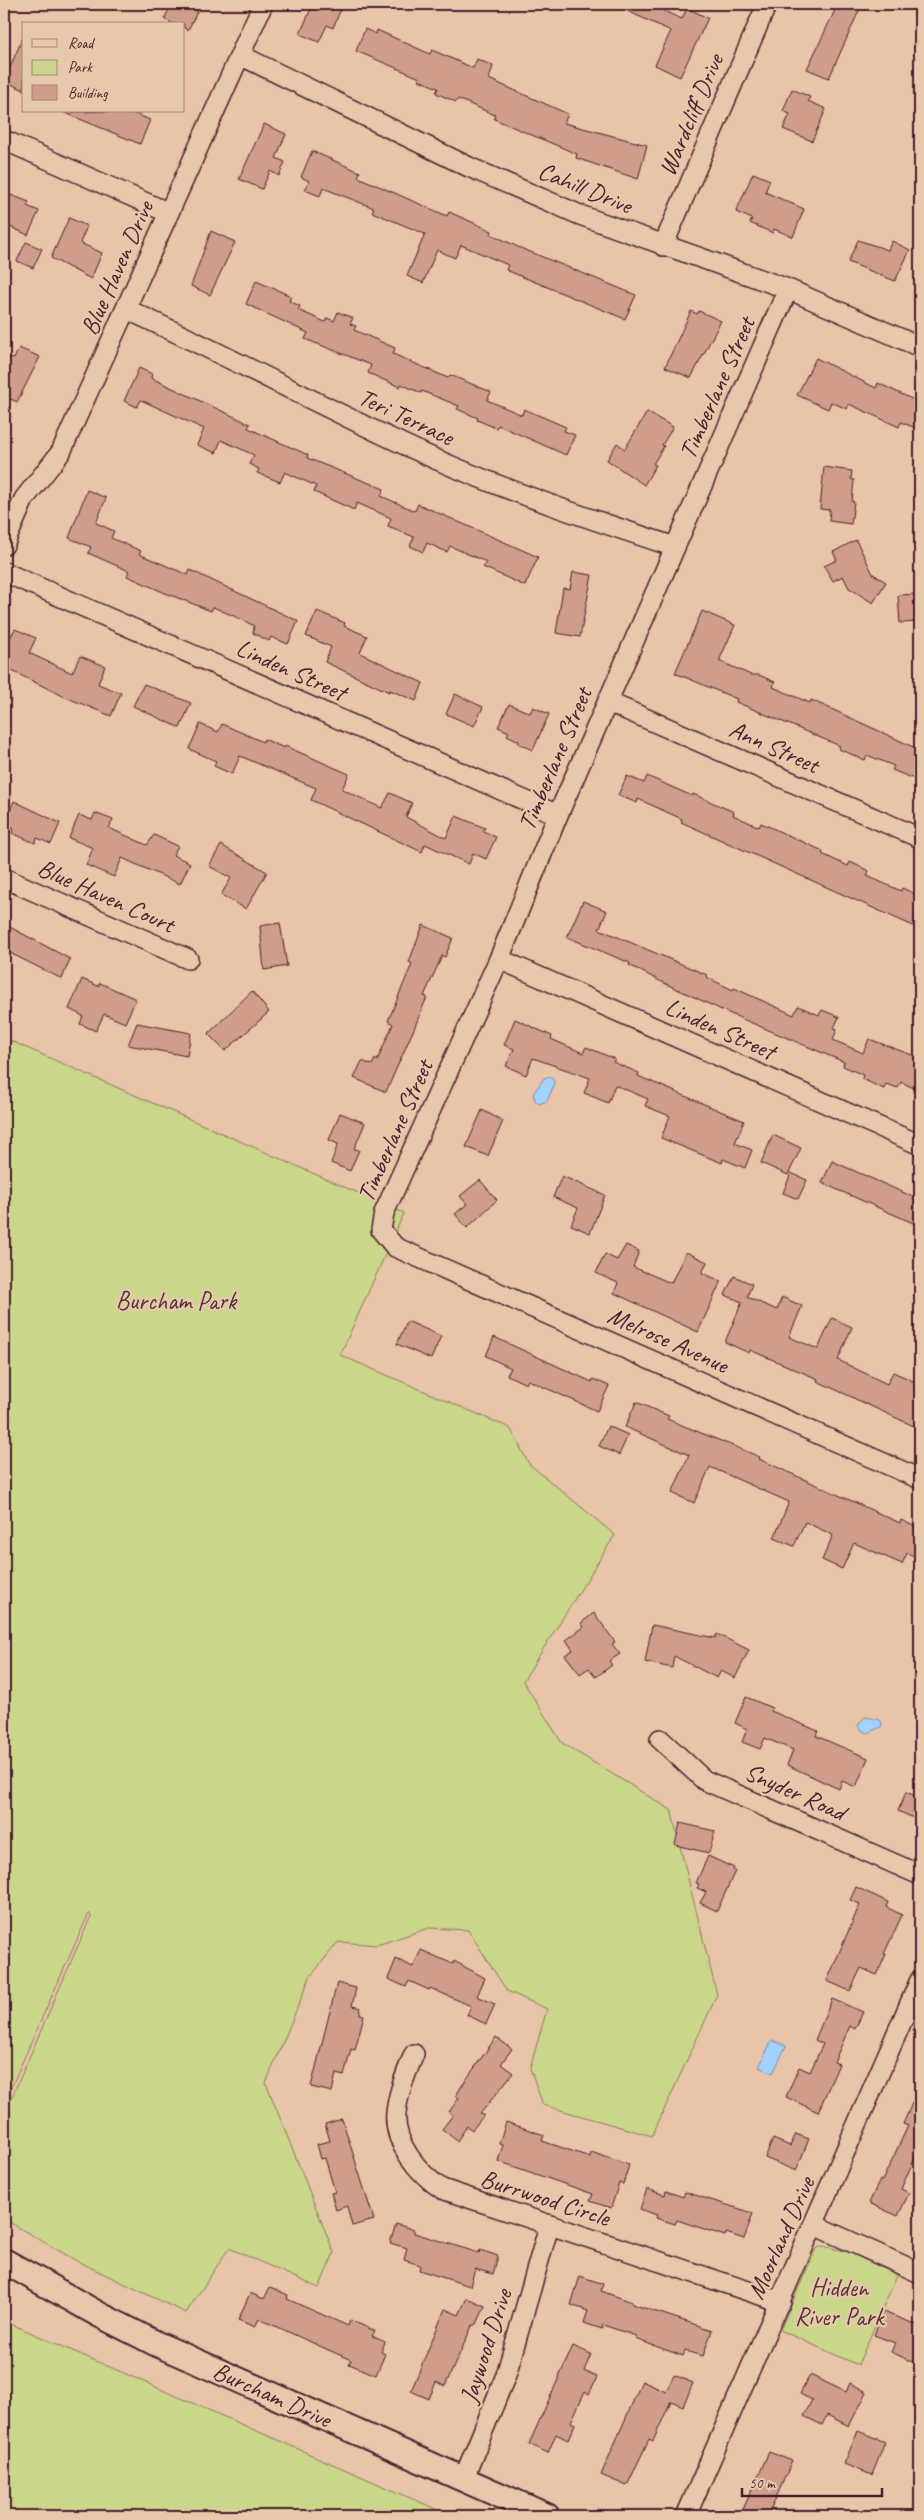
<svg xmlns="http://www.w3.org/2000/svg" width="924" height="2520" font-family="Caveat,sans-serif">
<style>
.green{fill:#cad78a;stroke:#8a7b5a}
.water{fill:#a3d2ff;stroke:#7f8aaa}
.building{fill:#d09d8c;stroke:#4a1f2b}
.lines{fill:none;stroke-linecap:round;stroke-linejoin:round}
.minor-casing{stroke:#4a1f2b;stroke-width:22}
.tertiary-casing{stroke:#4a1f2b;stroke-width:28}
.minor{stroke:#e6c9ad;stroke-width:19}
.tertiary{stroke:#e6c9ad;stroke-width:24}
.labels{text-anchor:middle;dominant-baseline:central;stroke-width:4.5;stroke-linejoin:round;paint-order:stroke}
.street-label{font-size:25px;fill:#4a1f2b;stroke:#e6c9ad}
.park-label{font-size:25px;fill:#573134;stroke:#e6c9ad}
</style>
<rect width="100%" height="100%" fill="#e8c4a9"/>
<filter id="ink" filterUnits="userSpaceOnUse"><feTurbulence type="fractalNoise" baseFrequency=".02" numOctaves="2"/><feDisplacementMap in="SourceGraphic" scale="10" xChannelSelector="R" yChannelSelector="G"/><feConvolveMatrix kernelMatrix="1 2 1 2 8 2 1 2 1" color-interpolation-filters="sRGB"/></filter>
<g filter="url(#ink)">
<path class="green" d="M4,1038L404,1213L340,1355L510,1428L529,1464L615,1535L523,1681L562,1743L671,1810L717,1995L652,2136L543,2105L530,2068L547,2009L507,1991L468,1930L429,1928L377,1945L338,1942L310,1977L266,2083L334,2253L319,2288L229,2248L186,2313L75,2260L4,2219V2115L91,1916L89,1913L4,2103Z
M823,2246L848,2252L897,2275L858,2365L780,2330L816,2249Z
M4,2321L452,2516H144L127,2509L124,2516H4Z"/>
<path class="water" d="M549,1077L553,1079L554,1085L547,1101L539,1104L535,1100L533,1094L544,1078Z
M865,1717L880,1720L882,1723L881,1727L867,1733L860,1729L858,1725Z
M772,2040L786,2046L773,2073L759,2067Z"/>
<path class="building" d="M172,4H201L188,30L184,28V24H174L164,19Z
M313,4H343L333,28L327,25L319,42L300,34Z
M612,4H648L682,19L687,8L708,18L680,77L655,65L671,31Z
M838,4H862L829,78L807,69Z
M365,29L376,34L377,30L430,54L432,50L473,68L477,59L493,66L489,79L568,114L564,123L647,145L638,179L576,158L577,154L494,119L495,115L458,99L456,102L436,93L438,88L419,80L420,78L356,51Z
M24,35V90L4,81Z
M792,89L810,97L808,101L826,109L812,141L783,129L790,114L783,111Z
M128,111L150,120L140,144L63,112Z
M264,124L286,134L276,158L285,162L279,176L270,171L262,189L239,179Z
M312,151L360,172L358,177L447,216L449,212L492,231L491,234L518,247L636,295L625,319L506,270L508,265L461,245L455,258L437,250L423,283L407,276L425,234L372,212L374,208L323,188L320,196L305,190L309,181L301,177Z
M753,173L770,180L765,192L804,209L793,237L774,229L773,233L750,223L752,219L736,212Z
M11,195L29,202L27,206L39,211L28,235L4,224V212Z
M69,218L87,226L80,243L102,253L91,279L51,258Z
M211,231L235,242L210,295L191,286Z
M858,240L888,250L892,241L910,250L895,281L848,262Z
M26,242L42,249L33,268L17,261Z
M256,281L291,296L289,301L300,306L298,310L325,322L327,318L334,321L338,312L353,318L350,324L356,326L354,330L395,348L393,354L448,378L450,375L491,392L487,400L522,415L524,409L566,427L564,431L575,435L566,455L498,425L496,428L477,420L478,418L457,409L459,406L422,391L421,393L401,384L400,387L368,373L371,365L305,339L308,333L246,304Z
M691,311L697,314L699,311L721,321L691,378L665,367Z
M19,348L40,357L17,402L4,396V370L9,357L14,359Z
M816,358L876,388L878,383L920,403V430L901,422L899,427L849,404L847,409L831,402L828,409L797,395Z
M139,368L152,374L151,378L250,424L248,428L308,455L307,458L384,489L381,496L415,511L418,504L538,557L525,586L483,567L486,562L450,546L447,552L427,543L423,552L410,546L414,537L388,526L391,518L357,503L354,510L314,492L316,486L285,472L280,482L257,473L259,469L249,464L254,455L221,440L216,453L197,445L204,429L141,400L137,407L124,401Z
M647,412L673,427L662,445L664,446L653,464L656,465L644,485L607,460L617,443L625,449Z
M824,467L852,471L851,479L854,480L852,502H854L851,524L829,521L830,510L820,509Z
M87,490L106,498L96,523L114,531L111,538L141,551L139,554L188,575L190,570L298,621L288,644L271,637L269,641L253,633L254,626L243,620L213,607L211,611L163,592L127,576L129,571L88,553L91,547L69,538Z
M856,540L873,574L886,582L873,603L849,588L843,576L833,581L824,566L837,560L833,552Z
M573,572L592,575L580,637L556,633L563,588L570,589Z
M920,594V622L900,623L898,595Z
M317,611L345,623L344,626L367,636L360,653L423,683L416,701L390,690L389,692L325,662L331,647L306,636Z
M702,611L735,625L719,661L751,675H759L775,682L773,687L810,703L811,700L827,707L920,750V772L917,780L892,770L894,766L867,755L865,760L839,749L840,746L736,702L737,699L675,673Z
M15,629L36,638L29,653L72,673L80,656L105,666L98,684L121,693L111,716L63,696L4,667V649Z
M144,684L191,703L180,728L133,706Z
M455,694L483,707L474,726L446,714Z
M509,704L530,713L533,707L549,714L533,750L518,743L519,741L507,735L509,732L498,727Z
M200,724L218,732L222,724L263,742L264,739L284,748L285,746L349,774L342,789L382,808L390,793L412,803L406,817L446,838L456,816L485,828L483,831L496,837L486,859L473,853L469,864L425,844L422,852L311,800L316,788L240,756L232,774L214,766L216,761L189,749Z
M627,776L644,783L647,776L692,796L693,794L734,812L733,815L759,827L761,823L823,851L822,854L848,866L850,862L869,871L867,876L901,891L902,888L920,896V929L681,822L682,819L638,799L637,803L618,795Z
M14,801L60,823L51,844L37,838L35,843L12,833L14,829L4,825Z
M95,813L113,820L109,828L147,845L154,835L178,846L173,855L190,863L180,884L122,858L114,877L86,865L93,848L69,838L79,815L92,820Z
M221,845L267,872L246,909L221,895L231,878L209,866Z
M583,901L607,911L599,929L707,975L706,977L733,990L734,988L794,1015L798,1006L819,1015L822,1010L839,1017L834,1028L837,1029L833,1040L863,1053L869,1039L920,1058V1091L901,1082L898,1088L886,1084L884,1089L862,1079L863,1075L843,1066L844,1062L726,1012L662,982L629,965L630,963L567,937Z
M280,923L287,966L264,970L260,926Z
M4,924L70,959L62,979L4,950Z
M423,925L453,938L445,957L442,956L424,996L427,997L413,1031L386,1092L354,1078L362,1061L372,1065L375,1059L377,1061L393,1024L388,1021L412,964L409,962Z
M82,979L98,986L100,983L136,999L125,1023L104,1014L96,1031L80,1024L83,1016L69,1009Z
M252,991L269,1012L225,1051L208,1034Z
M515,1019L552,1036L551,1039L583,1053L586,1047L615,1059L613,1062L639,1073L638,1076L744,1121L735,1143L752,1150L745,1168L723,1159L722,1163L661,1138L670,1116L645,1106L648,1099L615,1085L608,1103L584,1093L590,1078L533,1058L526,1075L506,1066L514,1049L504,1045Z
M137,1023L191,1033L187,1056L128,1045Z
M482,1110L503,1121L488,1156L466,1147Z
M340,1113L365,1123L354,1149L359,1150L350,1171L331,1163L338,1144L329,1140Z
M773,1135L801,1148L788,1175L761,1163Z
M832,1161L918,1199L914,1207L920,1210V1226L822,1183Z
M791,1173L807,1180L798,1199L783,1193Z
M562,1176L605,1195L590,1233L571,1225L578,1208L553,1197Z
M480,1180L497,1200L467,1228L455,1214L467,1204L460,1196Z
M626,1245L639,1251L633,1267L671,1283L686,1252L707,1262L702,1273L721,1281L698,1332L614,1293L618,1283L596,1273L605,1254L617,1260Z
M734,1276L752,1284L747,1297L777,1310L782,1297L802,1306L789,1337L818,1349L832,1318L852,1327L838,1360L887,1384L893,1372L920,1384V1429L817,1381L818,1379L750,1350L749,1353L725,1342L742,1302L725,1295Z
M407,1321L441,1336L431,1359L397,1344Z
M494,1337L592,1382L593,1379L609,1386L597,1411L528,1380L526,1384L507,1375L511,1368L486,1356Z
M636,1402L669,1416L667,1419L760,1457L759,1459L810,1482L900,1523L901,1520L920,1529V1559L907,1553L902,1564L854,1543L842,1569L822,1560L833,1535L805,1522L794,1546L774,1538L789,1502L710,1467L694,1503L672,1493L689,1455L625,1427Z
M608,1426L628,1435L619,1455L599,1446Z
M594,1613L615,1642L612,1644L620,1654L609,1661L612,1665L596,1677L589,1668L580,1674L565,1655L573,1650L566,1640L584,1627L581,1623Z
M652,1625L715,1638L717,1634L749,1650L735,1678L721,1671L717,1678L674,1656L672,1668L645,1662Z
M746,1697L772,1708L771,1711L818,1731L816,1736L868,1758L856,1787L842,1781L839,1789L787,1765L793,1750L765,1738L760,1749L742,1742L747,1729L735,1723Z
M906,1792L920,1798V1821L898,1811Z
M680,1823L715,1831L709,1853L675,1845Z
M708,1856L734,1868L733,1870L735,1871L717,1911L700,1903L706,1892L697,1888L699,1884L696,1883Z
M856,1887L888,1902L886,1907L902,1915L884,1954H886L877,1975L861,1968L850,1991L827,1981L860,1904L850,1900Z
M421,1950L453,1964L454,1961L485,1978L477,1996L495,2004L486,2024L467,2015L471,2006L430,1988L429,1990L409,1981L406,1987L388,1979L396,1959L413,1967Z
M337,1983L356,1988L352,2006L361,2008L360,2014L364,2015L355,2050L351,2049L344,2076L336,2074L332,2092L311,2087Z
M832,1999L863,2012L855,2029L850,2026L834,2062L839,2064L818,2112L786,2097L799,2067L810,2072L823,2044L815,2040Z
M496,2037L512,2049L501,2064L513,2073L480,2114L484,2115L472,2130L467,2126L457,2141L442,2129L453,2115L449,2112L459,2098L456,2096L461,2087Z
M920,2085V2146L901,2189L909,2193L898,2216L869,2203L880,2180L882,2181L908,2126L903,2124Z
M342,2119L374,2220L352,2226L347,2206L336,2210L331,2193L335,2192L325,2158L321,2159L317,2144L330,2141L325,2124Z
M506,2122L544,2135L542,2141L590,2157L591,2152L629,2165L623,2184L619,2183L611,2208L590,2201L593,2194L498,2161L503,2145L499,2144Z
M796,2134L809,2139L796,2171L765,2158L773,2139L790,2146Z
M647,2189L665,2195L666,2191L683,2197L685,2192L753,2213L744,2239L726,2233L725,2236L677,2220L675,2224L656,2218L657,2215L640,2209Z
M396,2224L414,2230V2233L479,2253L480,2250L498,2256L493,2274L475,2269L470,2286L419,2270L420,2265L404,2260L407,2248L390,2243Z
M580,2276L603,2284L601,2291L632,2302V2304L712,2330L703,2356L685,2351L683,2356L635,2339L636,2336L603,2325L602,2329L584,2323L588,2311L571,2305Z
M270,2287L288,2295L287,2299L348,2326L350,2320L375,2331L372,2336L385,2342L381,2352L385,2354L376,2375L349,2364L351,2360L259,2319L255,2327L238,2320L250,2293L264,2299Z
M467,2298L485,2306L477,2324L472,2326L445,2386L436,2382L429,2399L411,2391L445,2309L459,2315Z
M883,2312L920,2326V2365L891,2352L895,2343L874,2335Z
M573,2346L591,2354L584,2371L597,2377L589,2394L585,2391L571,2422L575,2424L568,2440L556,2434L548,2453L529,2444Z
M674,2375L693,2383L683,2406L671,2401L653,2441L649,2439L627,2486L601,2475L642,2381L666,2392Z
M810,2375L846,2392L850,2383L867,2392L849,2426L827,2415L822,2425L804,2416L812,2400L800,2394Z
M858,2431L885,2442L872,2475L844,2464Z
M769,2452L792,2461L768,2516H740Z"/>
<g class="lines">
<defs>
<path id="minor" d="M240,55L469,167L580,215L788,289L920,347
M4,140L169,213
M663,246L767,4
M788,289L558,815L499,959L384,1213L381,1230L395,1247L920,1479
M126,309C229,356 329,411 433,458C512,493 593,520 675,547
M4,545L24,499L61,452L263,4
M4,572L558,815
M608,702L920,838
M4,878L188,959
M499,959L920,1145
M660,1739L704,1780L920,1875
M414,2054C406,2074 398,2092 396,2113C393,2143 419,2174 442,2189L781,2302
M814,2225L920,2273
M463,2480L506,2375L549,2226
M686,2516L920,1980"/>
<path id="tertiary" d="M4,2261L98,2314L157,2344L547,2516"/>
</defs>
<use href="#minor" class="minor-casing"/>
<use href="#tertiary" class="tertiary-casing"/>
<use href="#minor" class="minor"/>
<use href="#tertiary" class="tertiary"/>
</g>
</g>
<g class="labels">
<g class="street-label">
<text transform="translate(691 115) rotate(-67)">Wardcliff Drive</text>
<text transform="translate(585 188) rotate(22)">Cahill Drive</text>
<text transform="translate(117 268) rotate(-66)">Blue Haven Drive</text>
<text transform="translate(717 388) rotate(-66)">Timberlane Street</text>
<text transform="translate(406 417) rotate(25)">Teri Terrace</text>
<text transform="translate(291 670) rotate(24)">Linden Street</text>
<text transform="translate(774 747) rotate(24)">Ann Street</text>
<text transform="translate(555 759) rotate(-67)">Timberlane Street</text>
<text transform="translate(106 896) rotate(24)">Blue Haven Court</text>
<text transform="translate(720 1029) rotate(24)">Linden Street</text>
<text transform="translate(395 1131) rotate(-66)">Timberlane Street</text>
<text transform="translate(668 1340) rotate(24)">Melrose Avenue</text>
<text transform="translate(795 1792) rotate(24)">Snyder Road</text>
<text transform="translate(545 2198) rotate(18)">Burrwood Circle</text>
<text transform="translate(781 2238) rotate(-66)">Moorland Drive</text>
<text transform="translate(486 2346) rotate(-72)">Jaywood Drive</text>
<text transform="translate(272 2395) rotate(24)">Burcham Drive</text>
</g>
<g class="park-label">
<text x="176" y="1301">Burcham Park</text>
<text x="839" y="2288">Hidden<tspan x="839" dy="29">River Park</tspan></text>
</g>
</g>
<rect width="924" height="2520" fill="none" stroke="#e6c9ad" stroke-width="20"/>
<rect x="10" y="10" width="904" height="2500" fill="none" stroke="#4a1f2b" stroke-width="2" filter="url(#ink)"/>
<rect x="22" y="22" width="162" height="90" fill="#e6c9ad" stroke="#a88579"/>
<rect x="32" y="39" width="25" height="8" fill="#e6c9ad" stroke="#a88579"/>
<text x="68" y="48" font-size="15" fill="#4a1f2b">Road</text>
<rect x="32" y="60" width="25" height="15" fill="#cad78a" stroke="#a88579"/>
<text x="68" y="72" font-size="15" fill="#4a1f2b">Park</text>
<rect x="32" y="85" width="25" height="15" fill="#d09d8c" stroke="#a88579"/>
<text x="68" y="98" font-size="15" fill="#4a1f2b">Building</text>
<path d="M742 2488v8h140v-8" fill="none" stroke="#4a1f2b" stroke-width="2.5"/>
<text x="749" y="2488" font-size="15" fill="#4a1f2b" stroke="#e6c9ad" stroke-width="4" paint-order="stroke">50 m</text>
</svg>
